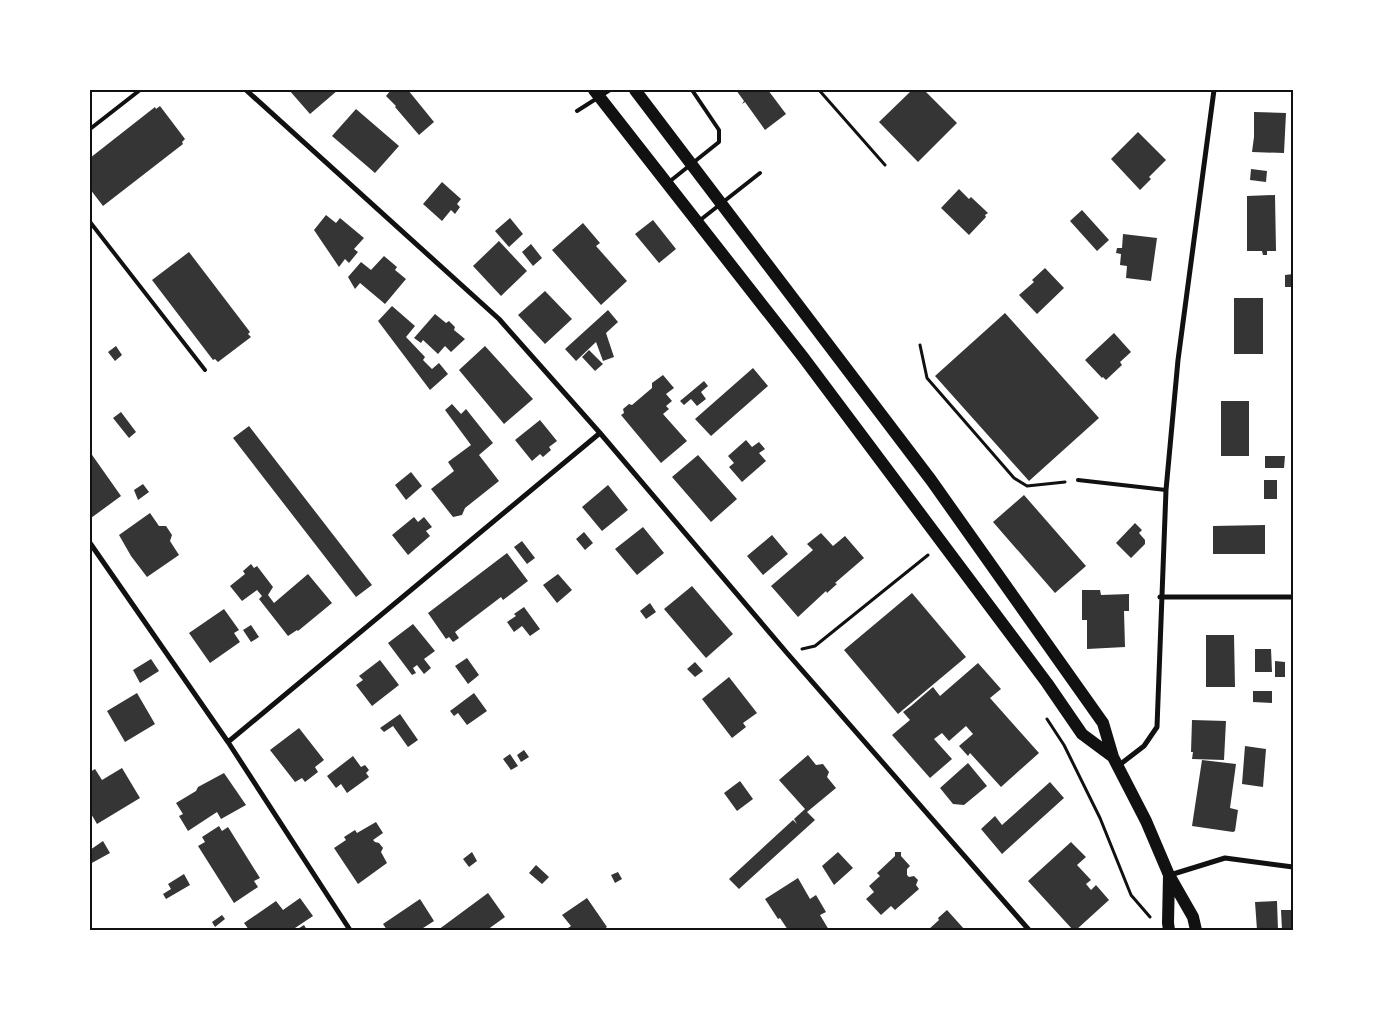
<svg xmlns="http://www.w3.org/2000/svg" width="1383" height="1020" font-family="'Public Sans',sans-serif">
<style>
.building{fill:#353535}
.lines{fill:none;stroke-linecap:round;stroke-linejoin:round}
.path{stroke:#111;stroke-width:3}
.service{stroke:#111;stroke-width:4}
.minor{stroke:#111;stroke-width:5}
.primary{stroke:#111;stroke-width:12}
.neatline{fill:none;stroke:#111;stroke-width:2}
</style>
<rect width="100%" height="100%" fill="#fff"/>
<path class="building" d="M289,90H338L310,114Z
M391,90H408L434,122L419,135L395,107L396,106L386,96Z
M736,90H768L786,114L765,130L745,102L742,104L744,101Z
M912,90H924L957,123L918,162L879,122Z
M160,106L185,139L182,142L183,144L103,206L90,189V158L155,107L156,109Z
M356,109L399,146L375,173L332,136Z
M1254,112L1286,113L1284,153L1252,152L1254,137Z
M1138,132L1166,160L1149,177L1151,179L1140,190L1111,159Z
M1251,169L1267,171L1266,182L1250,180Z
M442,182L461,199L457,204L460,207L455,214L451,210L442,221L423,204Z
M959,189L969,199L971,197L988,213L985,215L986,217L969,235L941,208Z
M1275,195L1276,251H1267V255H1263L1262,251H1247V196Z
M1082,210L1109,240L1097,251L1070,221Z
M326,215L336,223L340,218L364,238L354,249L358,252L349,263L345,259L339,267L314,230Z
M510,218L523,234L509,247L495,231Z
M653,220L676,249L659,263L635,234Z
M583,223L600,243L596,246L627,281L601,305L552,250Z
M1123,234L1157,238L1151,281L1126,278L1127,266L1120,265L1121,254L1116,253L1117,248H1122Z
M499,241L527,271L501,296L473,266Z
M531,244L542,258L533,266L522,252Z
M189,252L250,332L248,334L251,337L218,362L215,359L213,360L152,280Z
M384,256L397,267L395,270L406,279L385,304L360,283L355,289L348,277L361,262L371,270Z
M1045,268L1064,288L1037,314L1019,295L1034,282L1032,280Z
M1293,274V287H1285V275Z
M545,291L572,319L545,344L518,315Z
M1234,298H1263V354H1234Z
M392,306L415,326L406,337L425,357L423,360L432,369L439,363L448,374L430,390L378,321Z
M608,310L618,322L606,333L614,357L603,361L596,342L576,361L565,349Z
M1005,313L1099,418L1029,481L935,376Z
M435,314L446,323L449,321L455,327L454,330L465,339L451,352L445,346L438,354L423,340L421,343L414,338Z
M1114,333L1131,352L1120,362L1122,365L1106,380L1103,377L1102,378L1085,360Z
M116,346L122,355L115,361L108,352Z
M485,346L533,399L504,424L459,370Z
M589,350L603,364L595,371L582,357Z
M753,368L768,386L711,436L695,419Z
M663,375L674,388L666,394L672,401L666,406L669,409L663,414L687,441L661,463L621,415L624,413L623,409L629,404L632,405L652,388V383Z
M704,381L708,386L701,392L706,399L697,406L691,399L684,405L680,401Z
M1221,401H1249V456H1221Z
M452,404L461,414L466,409L493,443L479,455L499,481L465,508L462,515L453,517L431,489L454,471L448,462L471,445L445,410Z
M121,412L136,432L129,438L113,418Z
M540,420L557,441L549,447L551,450L543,457L540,454L532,461L515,440Z
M249,426L372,585L356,597L233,438Z
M746,440L752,447L759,442L765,449L759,453L766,461L742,482L729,467L734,463L728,456Z
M90,452L121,496L91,518L90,516Z
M698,455L737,499L711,522L672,477Z
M1265,456H1285L1284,468H1265Z
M411,472L422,486L406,500L395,485Z
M1264,480H1277V499H1264Z
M143,484L149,492L138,500L134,490Z
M608,485L628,510L602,531L582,507Z
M1024,495L1086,566L1055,593L993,522Z
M150,513L159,526H166L172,535L170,541L179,555L147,577L131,556L119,535Z
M414,517L418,522L424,517L432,527L426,531L430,536L408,555L392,535Z
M1135,523L1142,530L1139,533L1145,540V544L1131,558L1116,543Z
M1265,525V554H1213V526Z
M643,527L664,553L637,575L615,549Z
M584,532L593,543L585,550L576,539Z
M821,533L833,546L845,536L864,558L835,583L837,584L827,593L826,591L798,617L771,586L813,550L807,544Z
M772,535L788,554L763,575L747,556Z
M522,541L535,558L527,564L514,547Z
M507,553L528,581L503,600L501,597L455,632L459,638L453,642L449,637L446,639L428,613Z
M251,564L254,568L257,566L273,587L268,595L274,603L308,574L332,603L298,631L297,630L288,636L259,599L262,596L257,590L242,601L230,586L245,574L243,571Z
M558,574L572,590L557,603L543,585Z
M692,586L733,634L706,658L664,609Z
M1082,590H1100L1101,595L1129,594V611H1124L1125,647L1087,649V620H1082Z
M912,593L966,657L898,714L844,650Z
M650,603L656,612L646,619L640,611Z
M524,607L540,629L530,636L522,626L514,632L507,622L516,616L514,614Z
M224,609L239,630L234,633L240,642L210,663L189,633Z
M413,624L435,651L424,659L431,668L424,674L417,665L413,668L416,673L412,675L388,643Z
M251,625L259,637L251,642L243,630Z
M1206,635H1234L1235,687H1206Z
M1255,649H1271L1272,672H1255Z
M467,658L479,675L468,684L455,666Z
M151,659L159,671L140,683L133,670Z
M380,660L399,685L372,706L356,685L363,680L359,676Z
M1275,661L1285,662V677H1275Z
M695,662L703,671L695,677L687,669Z
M978,663L1001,689L990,698L1039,753L1001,787L970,753L968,756L959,746L973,734L966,726L949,741L942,733L934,739L952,759L930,778L892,735L910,720L903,712L911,706L933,687L940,696Z
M729,677L757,713L743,723L746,727L732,738L702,699Z
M1253,691H1272V703L1253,702Z
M137,693L155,724L125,742L107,711Z
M474,693L487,711L467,725L458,713L454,716L450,711Z
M400,714L418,740L408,747L393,726L384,732L380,728Z
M1192,720L1226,721L1224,760L1192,759L1193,752H1191Z
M299,728L324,760L315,767L318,772L305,782L302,778L295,782L270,750Z
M1245,746L1266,749L1263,787L1242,784Z
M524,750L529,757L521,762L517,755Z
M510,754L518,766L511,770L503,759Z
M808,755L816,765L823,764L829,772L827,777L836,788L807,812L815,820L739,889L729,879L793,820L797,824L794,819L805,809L779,780Z
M353,756L361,767L365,765L369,770L366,773L369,777L347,793L341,784L336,788L327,776Z
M1202,760L1236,764L1230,808L1238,810L1235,831L1233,832L1192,826Z
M968,763L987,786L964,805L953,804L940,788Z
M122,768L140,798L97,824L90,812V772L95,769L102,780Z
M224,773L246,805L221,819L217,812L188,831L179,816L183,814L176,803L196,791L198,787Z
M740,781L753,799L737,811L724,793Z
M1050,782L1064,798L1002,854L981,829L995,816L1002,825Z
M376,822L383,833L373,840L375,842L379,843L383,848L381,852L387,863L358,884L334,848L346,840L344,837L355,830L357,833Z
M219,826L222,831L228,827L260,878L254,881L258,887L234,903L198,846L205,842L202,837Z
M103,841L110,853L90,864V850Z
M1071,842L1086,857L1077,865L1091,880L1086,884L1091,890L1096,885L1109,900L1076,930H1073L1028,881Z
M472,852L477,861L469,867L463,859Z
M838,852L853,868L834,885L822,866Z
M895,852H901V856L910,866L907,869V875L909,877L914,876L918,880L916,885L919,889L895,910L891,906L881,915L866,899L874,892L869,886L880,876L877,873L895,856Z
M536,865L549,877L542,884L529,873Z
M618,872L622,879L615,883L611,875Z
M184,874L190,885L166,899L163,894L171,889L168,884Z
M798,878L810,899L816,895L826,912L820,915L829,930H788L780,918L778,919L765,899Z
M488,893L505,917L487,930H438Z
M300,898L313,916L295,928L296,930L304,925L307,930H249L244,923L276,901L283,910Z
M587,898L607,927L603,930H565L571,926L562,915Z
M420,899L434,921L420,930H387L383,924Z
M1277,901L1278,930H1257L1255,902Z
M947,910L965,930H928L939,920L938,918Z
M1281,910H1293V930H1282Z
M222,915L225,919L215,927L212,922Z"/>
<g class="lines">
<path class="path" d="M819,90L885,165
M920,345L927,378L1014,478L1027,486L1065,482
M802,649L815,646L928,555
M1047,719L1064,745L1100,818L1131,895L1150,917"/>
<path class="service" d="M577,111L610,90
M90,129L140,90
M669,182L719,142V130L692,90
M699,221L760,173
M90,222L205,370
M1078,480L1166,490"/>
<path class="minor" d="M246,90L499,319L600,433L787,653L1029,930
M90,543L228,742L350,930
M1160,597H1293
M228,742L600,433
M1118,766L1144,746L1157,727L1166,490L1178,360L1214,90
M1170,875L1225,858L1293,867"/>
<path class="primary" d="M594,90L803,357L1047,683L1082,734L1113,757
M635,90L931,480L1103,723L1113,757L1146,821L1169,875L1193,917L1196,930
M1169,875L1168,923L1169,930"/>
</g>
<rect width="1383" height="1020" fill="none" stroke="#ffffff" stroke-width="182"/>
<rect x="91" y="91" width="1201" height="838" class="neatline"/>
</svg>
